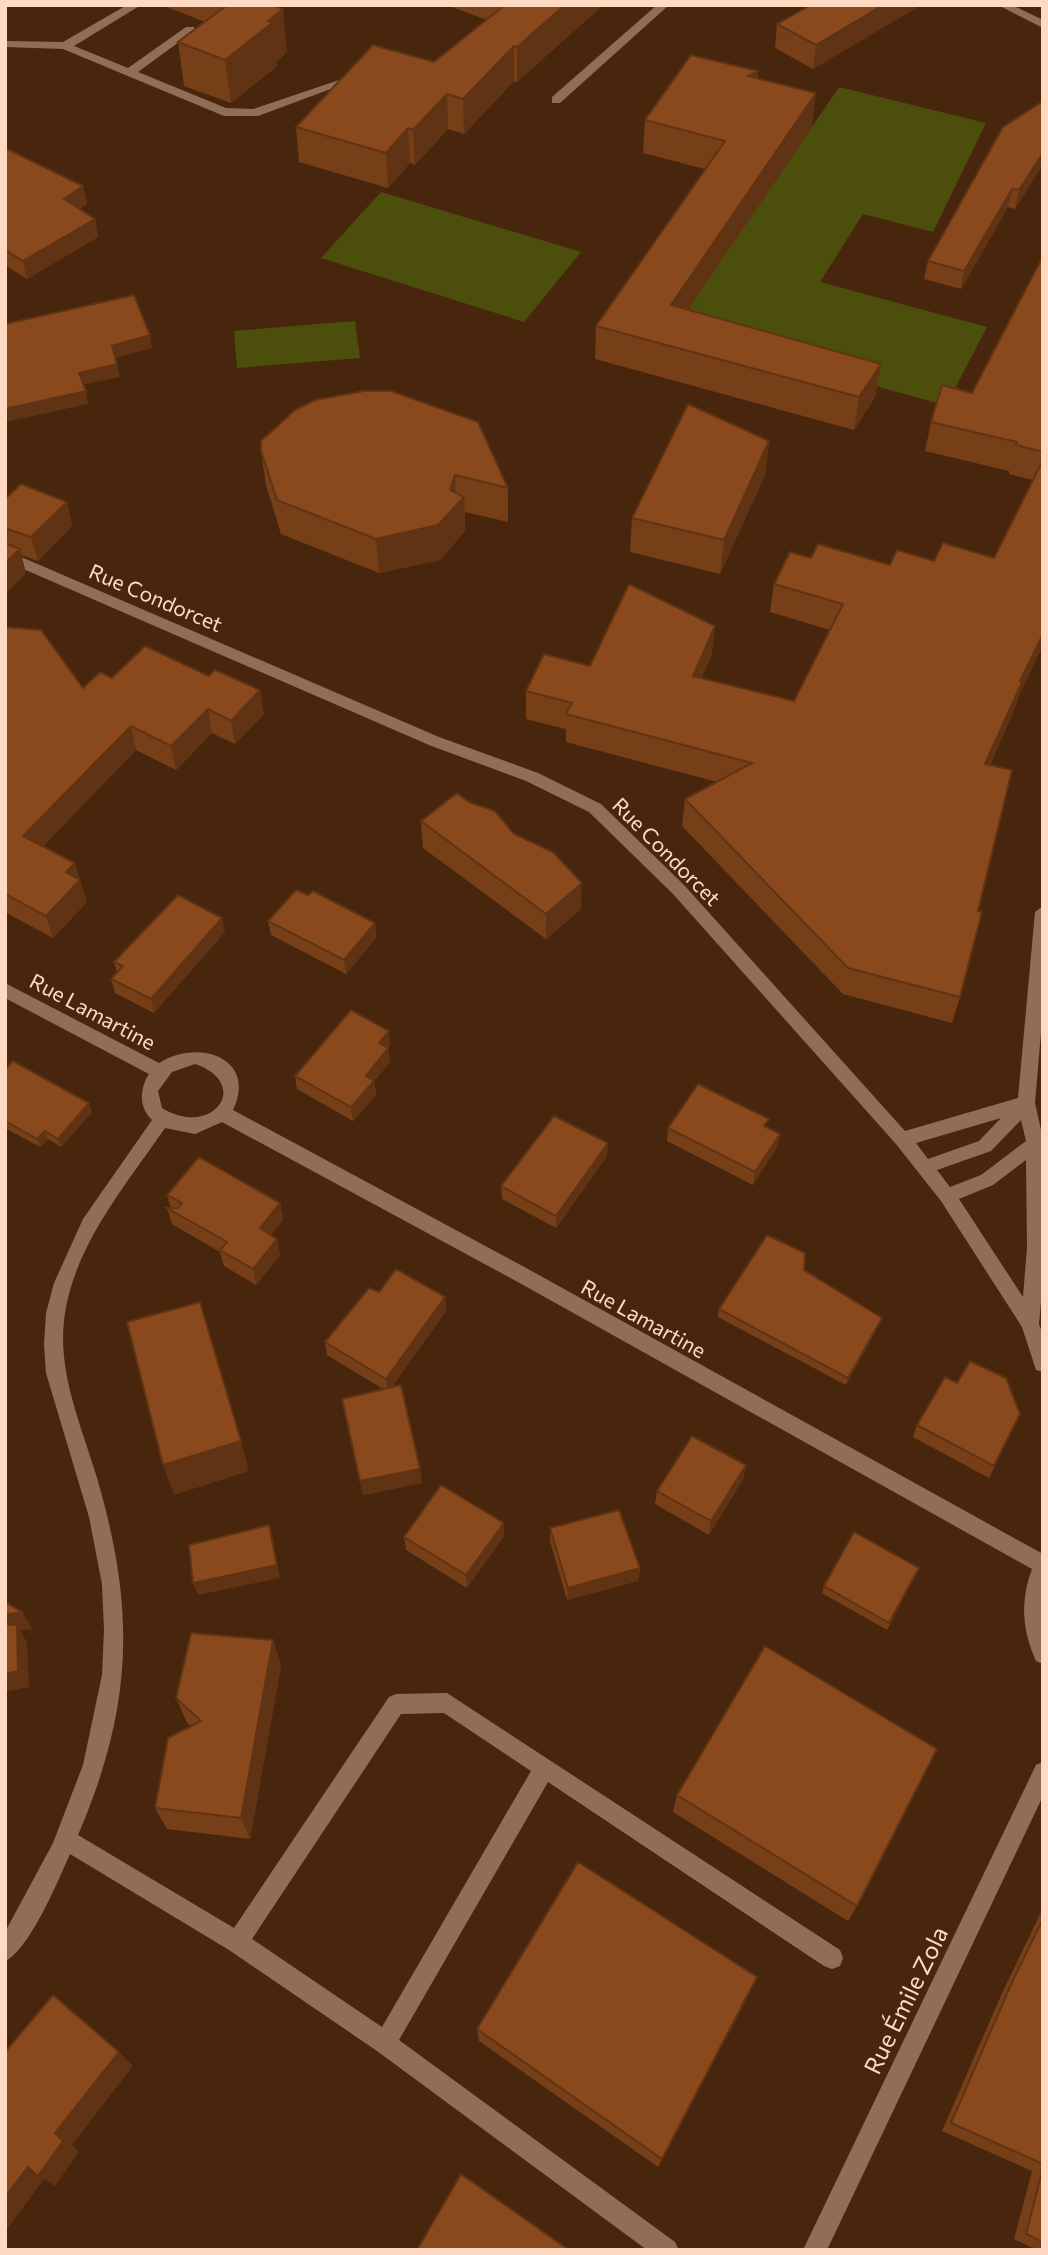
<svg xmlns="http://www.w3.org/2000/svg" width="1048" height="2255" font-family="Commissioner,sans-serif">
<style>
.green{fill:#4c4f0b}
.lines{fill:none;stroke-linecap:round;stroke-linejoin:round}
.minor{fill:#926d56;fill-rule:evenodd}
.wall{fill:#763f18}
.shaded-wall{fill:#603314}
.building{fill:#89491c;stroke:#603314;stroke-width:2}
.labels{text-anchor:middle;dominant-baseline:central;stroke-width:5;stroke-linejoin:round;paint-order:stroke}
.street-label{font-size:21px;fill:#ffd9c2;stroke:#48260e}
.near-street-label{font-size:24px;fill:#ffd9c2;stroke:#48260e}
</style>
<rect width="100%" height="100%" fill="#48260e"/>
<path class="green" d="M839,87L986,123L933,232L863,214L820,282L987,327L950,398L937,403L674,330Z
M381,192L581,252L524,322L321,258Z
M355,321L360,358L237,368L234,331Z"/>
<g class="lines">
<path class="minor" d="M127,5H141L74,46L128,68L186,27H194V31L138,72L226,108L253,109L345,78L355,80L258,116H224L63,49L5,47V41L63,42Z
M657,5H669L560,103H552V97Z
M998,5H1012L1043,20V28Z
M5,550L439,737L538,773L601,804L685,886L905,1131L1018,1098L1035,912L1043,906V1009L1035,1103L1043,1139V1278L1039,1324L1043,1335V1372L1036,1370L1022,1327L941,1201L896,1144L673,894L589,812L526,781L429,745L5,561ZM1001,1118L979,1141L928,1159L916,1143ZM1021,1120L1026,1141L981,1175L950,1187L937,1170L991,1151ZM1026,1160L1027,1247L1023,1297L959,1199L993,1185Z
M5,983L159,1063C198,1038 258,1058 233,1110L528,1269L1043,1554V1664L1036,1661C1022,1630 1020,1602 1032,1569L516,1281L222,1122L195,1134L165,1128C126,1185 76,1243 65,1313C56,1371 81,1424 97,1478C136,1611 133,1707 78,1835L234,1928L389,1697L396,1694L447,1693L840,1950L843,1958L840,1966L832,1969L824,1966L548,1782L399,2040L675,2242L679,2250H647L377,2051L229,1950L70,1854C59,1879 29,1951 5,1961V1932L53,1843L83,1765L102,1675L104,1630L102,1584L89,1517L46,1373L44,1345L46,1313L54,1283L83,1219L152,1120C138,1107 140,1088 149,1074L5,998ZM195,1064C253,1084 212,1139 162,1108L158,1091L172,1072ZM444,1713L531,1771L382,2027L252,1939L401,1714Z
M1043,1762V1796L827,2250H803L1036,1765Z"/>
</g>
<path class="wall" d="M162,5H272L287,52L276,62L277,66L231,103L184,86L178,42L205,22Z
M447,5H603L517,82L514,81L464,134L448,129L415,165L410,163L388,188L299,162L296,127L434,62L487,20Z
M811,5H921L813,69L775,48L777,24Z
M758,71L757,79L812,126L688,310L881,364L875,397L854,430L595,359L596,326L705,169L643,153L645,120Z
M1043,101V164L1015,209L1008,207L961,289L924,279L928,261Z
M5,148L83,186L87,204L79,209L95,219L98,237L27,279L5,265Z
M1043,258V645L1019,695L1014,710L990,765L978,911L960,997L952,1023L843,994L682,826L685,799L717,782L566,742V729L526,719V691L590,666L712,654L701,678L794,701L830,630L770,612L774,584L811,558L890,565L934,561L994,558L1033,480L1009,474V471L925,451L931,422L972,393Z
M315,400L508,488V522L465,512V531L440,560L379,573L281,534L266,485L261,451Z
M769,441L765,475L720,574L630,552L632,518Z
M5,499L67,502L72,526L38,561L21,555L26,573L5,594Z
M5,627L83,688L112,678L264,714L235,744L212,733L176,770L136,750L43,846L79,879L87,902L53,938L5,912Z
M421,821L514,834L581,909L546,939L423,848Z
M308,895L375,923L376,938L346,974L271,935L268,921Z
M225,932L154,1013L115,993L111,979L117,972L114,962Z
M390,1045L388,1048L390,1062L374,1081L376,1095L353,1121L297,1089L295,1076Z
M5,1070L92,1112L61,1147L48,1139L40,1147L5,1128Z
M668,1128H768L780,1134L777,1147L753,1185L667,1141Z
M607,1156L556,1228L502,1199L501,1186Z
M167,1195L280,1203L283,1219L271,1235L277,1239L280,1255L256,1285L224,1266L220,1252L172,1224L167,1208H171Z
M804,1270L882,1318L879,1325L846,1385L718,1317L719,1309Z
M379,1292L445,1297L446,1311L391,1388L422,1483L363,1495L342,1399L383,1389L327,1355L325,1342Z
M1020,1414L989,1478L913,1437L917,1425Z
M746,1465L743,1479L709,1535L655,1504L657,1491Z
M504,1523V1536L467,1588L406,1550L404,1537Z
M550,1528L640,1568L638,1581L567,1600L550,1541Z
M919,1568L887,1630L822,1593L824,1586Z
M273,1640L281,1666L250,1839L167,1829L155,1808L191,1726L187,1723L176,1698Z
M677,1795L857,1906L848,1921L673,1812Z
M1043,1908V2250H1037L1014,2239L1032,2171L942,2131L1003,1991Z
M751,1991L658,2167L479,2041L477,2029Z"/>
<path class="shaded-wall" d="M565,5H603L517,82V47Z
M883,5H921L813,69L816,45Z
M283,9L287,52L276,62L277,66L231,103L225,60L268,21Z
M514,46V81L464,134L463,99Z
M758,71L755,104L748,76Z
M816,93L812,126L669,338L671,305Z
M447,94L448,129L415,165L413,130Z
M408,128L410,163L388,188L386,153Z
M1043,153V164L1015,209L1019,190Z
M83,186L87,204L67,217L64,199Z
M1012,189L1008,207L961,289L964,271Z
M95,219L98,237L27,279L23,261Z
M150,335L152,348L115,358L112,346Z
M117,364L120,377L81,385L79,373Z
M881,364L875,397L854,430L859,397Z
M86,391L88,404L5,422V409Z
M769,441L765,475L720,574L724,540Z
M455,475L456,506L464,497L465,531L440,560L379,573L376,539L450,490Z
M67,502L72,526L38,561L31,537Z
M20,549L26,573L5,594V563Z
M715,626L712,654L690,703L693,676Z
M1043,634V645L1019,695L1014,710L978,791L985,764L1020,681Z
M260,690L264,714L235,744L231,721Z
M208,709L212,733L176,770L171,746Z
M131,726L136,750L30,859L23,836Z
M75,863L87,902L53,938L46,916L66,872Z
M582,883L581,909L546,939V914Z
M222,918L225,932L154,1013L151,999Z
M375,923L376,938L346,974L344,960Z
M389,1031L390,1045L381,1057L379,1043Z
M388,1048L390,1062L371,1084L374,1081L376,1095L353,1121L351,1107L366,1076Z
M89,1103L92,1112L61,1147L58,1139Z
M45,1131L48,1139L40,1147L37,1139Z
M780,1134L777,1147L753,1185L755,1172Z
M608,1143L607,1156L556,1228V1216Z
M280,1203L283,1219L263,1244L260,1228Z
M277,1239L280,1255L256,1285L253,1269Z
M445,1297L446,1311L388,1392L386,1379Z
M882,1318L879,1325L846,1385L848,1378Z
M241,1441L249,1471L174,1495L163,1465Z
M746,1465L743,1479L709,1535L711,1521Z
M420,1469L422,1483L363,1495L360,1481Z
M504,1523V1536L467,1588L466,1575Z
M269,1525L280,1578L198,1595L193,1583Z
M640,1568L638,1581L567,1600L568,1588Z
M22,1612L33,1629L20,1631L27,1642L29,1687L5,1692V1615Z
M273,1640L281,1666L250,1839L241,1818Z
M119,2052L133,2066L72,2145L79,2152L55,2186L44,2179L5,2232V2197Z"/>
<path class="building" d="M227,5H271L283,9L268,21L272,23L225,60L178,42Z
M505,5H565L517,47L514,46L463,99L447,94L413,130L408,128L386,153L296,127L373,45L434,62Z
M811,5H883L816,45L777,24Z
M691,55L758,71L748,76L816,93L671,305L881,364L859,397L596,326L725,141L645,120Z
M1043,101V153L1019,190L1012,189L964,271L928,261L1003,127Z
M5,148L83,186L64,199L95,219L23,261L5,250Z
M1042,258L1043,452L1016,445L1017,442L931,422L942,385L972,393Z
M134,295L150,335L112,346L117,364L79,373L86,391L5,409V324Z
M364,391H391L478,422L508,488L455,475L450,490L464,497L438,525L376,539L277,500L261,451V441L295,410L315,400Z
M688,404L769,441L724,540L632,518Z
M1043,460V634L1020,681L1022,682L985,764L1012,770L978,911L982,912L960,997L848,968L685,799L752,763L566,714L572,703L526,691L544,654L590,666L629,584L715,626L693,676L794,701L843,604L774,584L790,552L811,558L818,544L890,565L897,550L934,561L943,543L994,558Z
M21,484L67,502L31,537L5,528V499Z
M5,543L20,549L5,563Z
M5,627L41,630L83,688L100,672L112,678L145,646L209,676L215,670L260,690L231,721L208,709L171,746L131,726L23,836L75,863L66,872L80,880L46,916L5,894Z
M457,793L469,802L495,811L514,834L553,852L582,883L546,914L421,821Z
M296,890L308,895L313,891L375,923L344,960L268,921Z
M178,895L222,918L151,999L111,979L123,966L114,962Z
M351,1010L389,1031L379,1043L388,1048L366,1076L374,1081L351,1107L295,1076Z
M13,1061L89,1103L58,1139L45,1131L37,1139L5,1121V1070Z
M698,1084L769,1119L764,1126L780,1134L755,1172L668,1128Z
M554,1116L608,1143L556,1216L501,1186Z
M199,1157L280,1203L260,1228L277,1239L253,1269L220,1250L227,1242L167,1208H178L182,1203L167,1195Z
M767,1235L805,1253L804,1270L882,1318L848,1378L719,1309Z
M396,1269L445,1297L386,1379L325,1342L369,1288L379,1292Z
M200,1302L241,1441L163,1465L127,1322Z
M970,1361L1006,1378L1020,1414L994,1466L917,1425L945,1377L957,1383Z
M401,1385L420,1469L360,1481L342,1399Z
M692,1436L746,1465L711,1521L657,1491Z
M441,1485L504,1523L466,1575L404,1537Z
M619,1510L640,1568L568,1588L550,1528Z
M269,1525L277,1565L193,1583L189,1545Z
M854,1532L919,1568L889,1623L824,1586Z
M5,1602L22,1612L5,1615Z
M5,1624L17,1625L18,1671L5,1674Z
M191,1633L273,1640L241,1818L155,1808L168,1738L201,1721L176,1698Z
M765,1646L937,1749L857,1906L677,1795Z
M578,1862L757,1977L662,2159L477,2029Z
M1043,1919V2164L951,2123L1013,1980Z
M53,1995L119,2052L55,2133L63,2141L38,2176L28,2167L5,2197V2052Z
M1043,2168V2242L1026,2234Z
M461,2174L569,2250H417Z"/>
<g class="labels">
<g class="street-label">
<text transform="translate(156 597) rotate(23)">Rue Condorcet</text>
<text transform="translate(667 851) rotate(45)">Rue Condorcet</text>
<text transform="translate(93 1011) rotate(28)">Rue Lamartine</text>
<text transform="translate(644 1318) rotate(29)">Rue Lamartine</text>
</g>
<g class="near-street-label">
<text transform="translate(905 2000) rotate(-64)">Rue Émile Zola</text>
</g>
</g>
<rect width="1048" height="2255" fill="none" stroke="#ffd9c2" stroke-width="14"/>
</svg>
